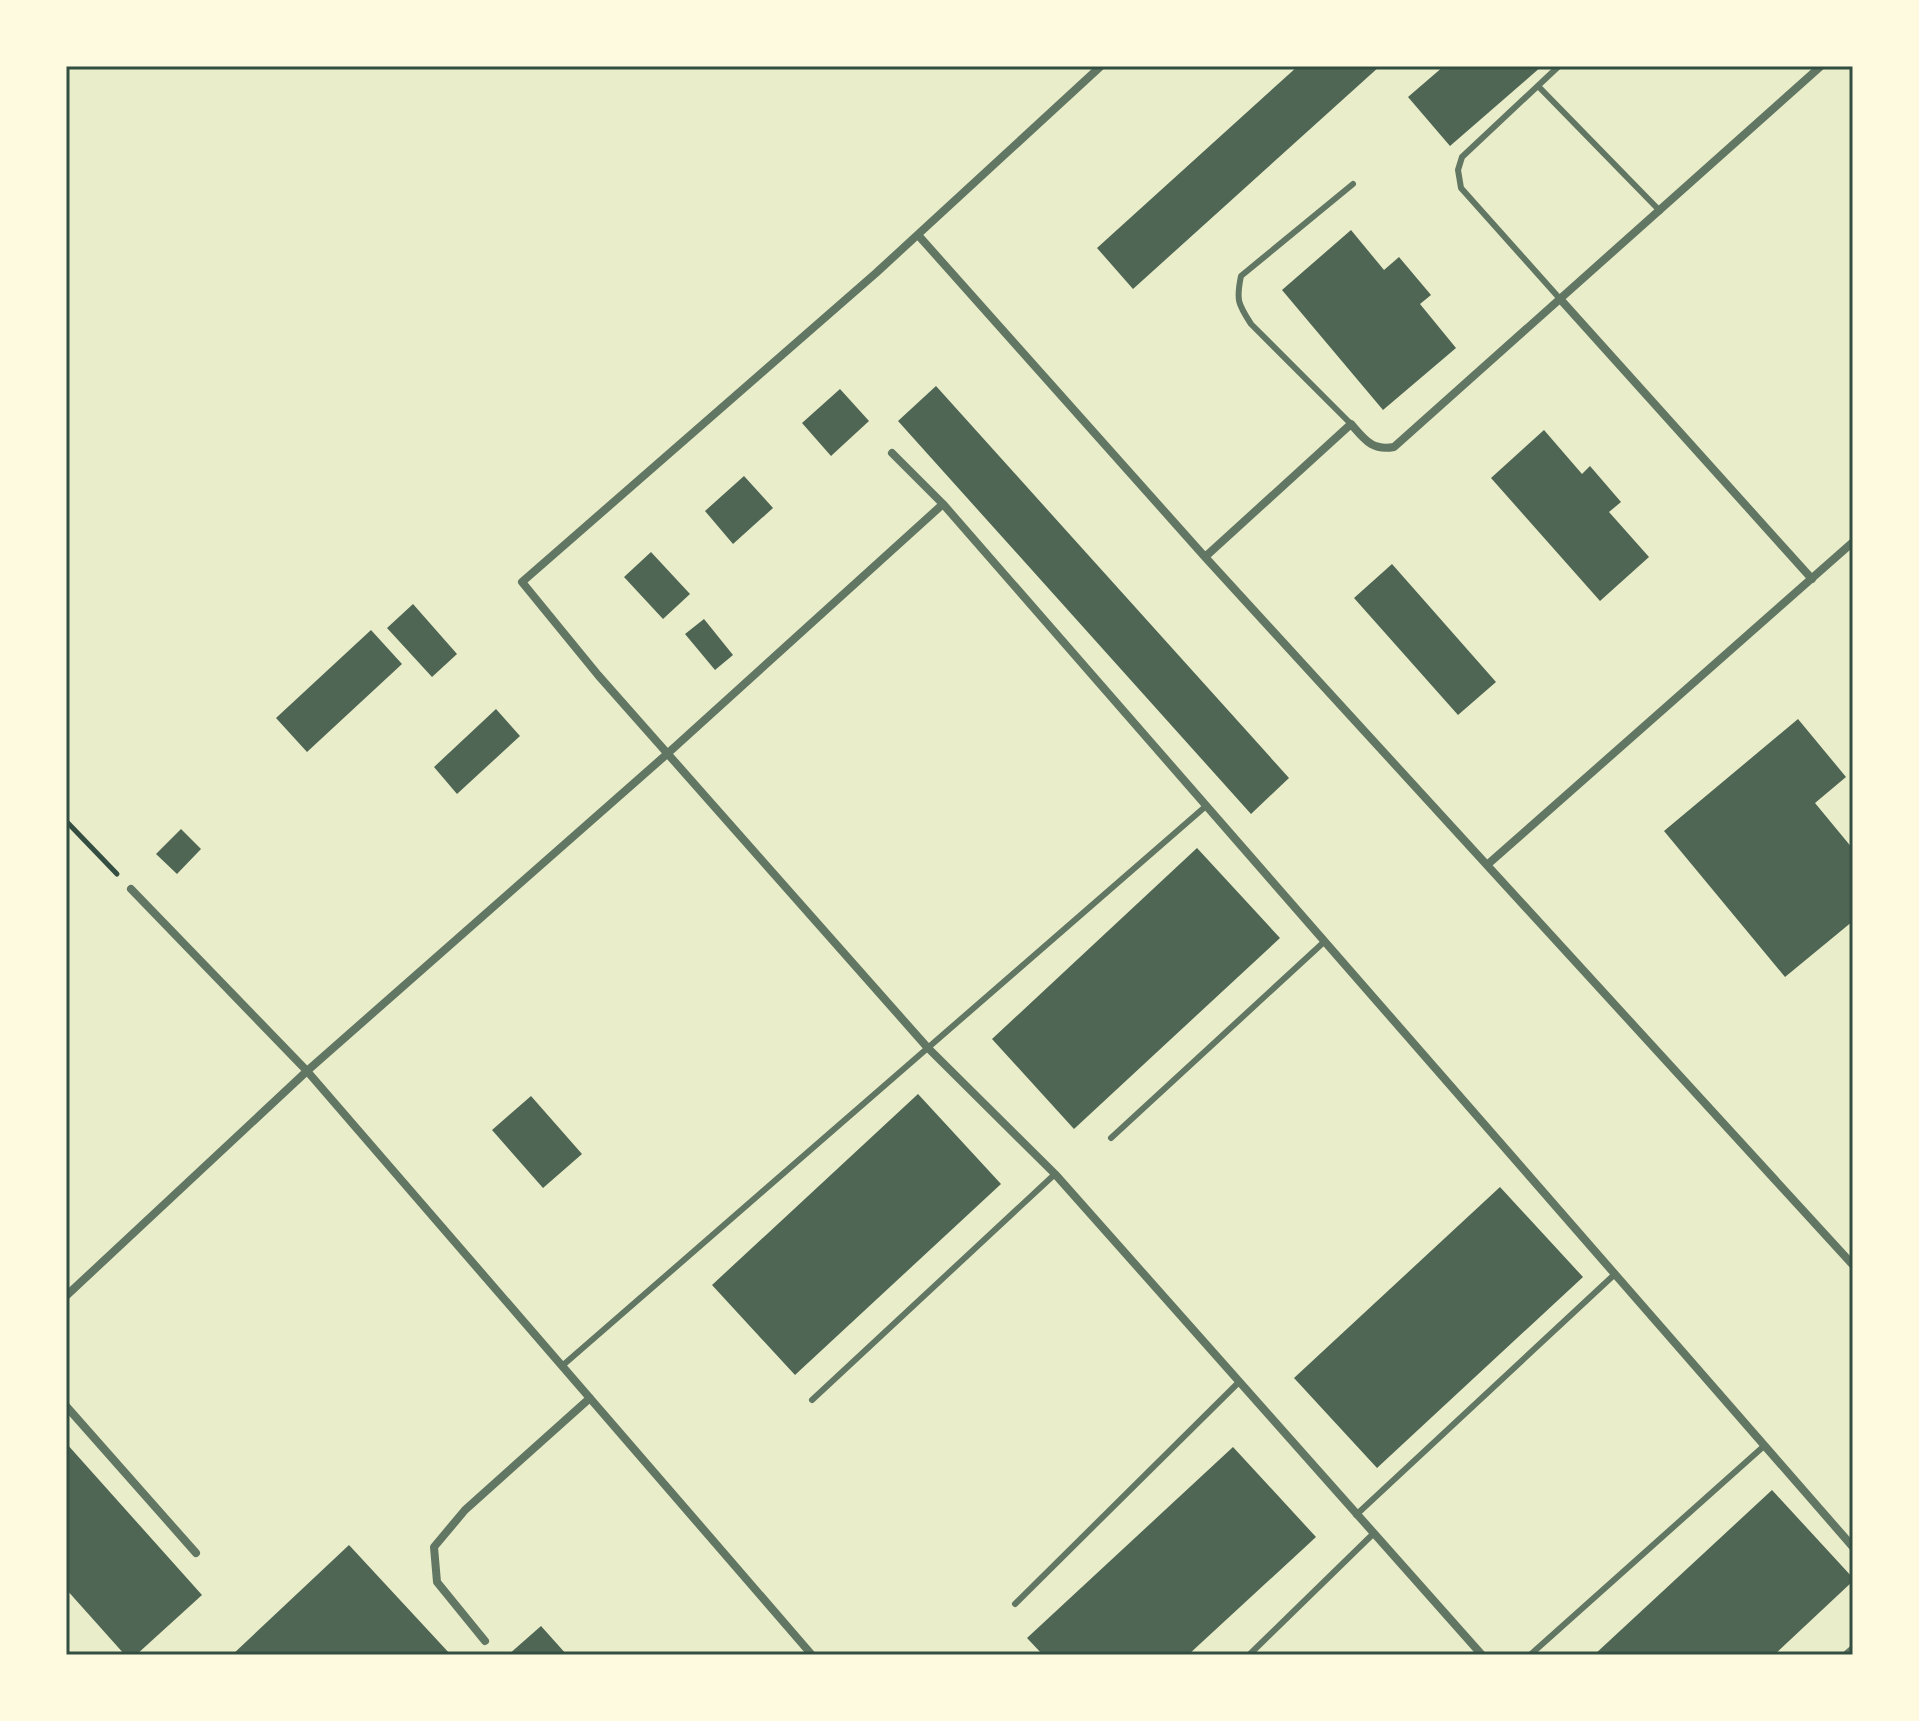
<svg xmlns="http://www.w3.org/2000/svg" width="1919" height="1721" font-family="'Asap Condensed',sans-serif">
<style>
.building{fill:#4f6655}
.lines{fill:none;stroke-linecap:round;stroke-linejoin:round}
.path{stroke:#344e41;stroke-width:5}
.service{stroke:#617663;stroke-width:6}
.minor{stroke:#617663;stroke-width:8}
.neatline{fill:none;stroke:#344e41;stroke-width:3}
</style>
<rect width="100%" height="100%" fill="#e9edc9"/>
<path class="building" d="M1298,66H1380L1133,289L1097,248Z
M1444,66H1542L1450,146L1408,97Z
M1351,230L1384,270L1399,257L1431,295L1420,304L1456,348L1383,410L1282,290Z
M936,386L1289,778L1251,814L898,421Z
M840,389L869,421L831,456L802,423Z
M1544,430L1582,474L1590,466L1621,502L1609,512L1649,557L1600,601L1491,478Z
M744,476L773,508L733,544L705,511Z
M651,552L690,594L663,619L624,577Z
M1392,564L1496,682L1458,715L1354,598Z
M413,604L457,654L432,677L387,628Z
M704,619L733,655L715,670L685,634Z
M371,630L402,664L307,752L276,718Z
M496,709L520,736L457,794L434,767Z
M1798,719L1846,777L1815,803L1853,849V921L1785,977L1664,831Z
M181,829L201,849L177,874L156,854Z
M1197,848L1280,938L1074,1129L992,1039Z
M918,1094L1001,1184L795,1375L712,1285Z
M531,1096L582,1154L543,1188L492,1130Z
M1500,1187L1583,1277L1377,1468L1294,1378Z
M66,1443L202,1595L136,1655H125L66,1589Z
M1233,1447L1316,1537L1188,1655H1043L1027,1638Z
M1772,1490L1853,1578V1581L1774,1655H1594Z
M349,1545L451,1655H232Z
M541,1626L567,1655H508Z"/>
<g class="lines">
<path class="path" d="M66,821L117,874"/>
<path class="service" d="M1559,66L1462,157L1458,170L1461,188L1561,300
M1538,86L1660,211
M1351,424L1251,324C1238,304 1236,300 1241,276L1353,184
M1111,1138L1325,941
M562,1366L1206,806
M812,1400L1055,1174
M1356,1515L1615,1274
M1015,1604L1239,1382
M1249,1655L1373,1534
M1530,1655L1764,1446"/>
<path class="minor" d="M1101,66L876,273L522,582L598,675L927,1047L1055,1174L1482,1655
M918,235L1205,557L1853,1265
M1561,300L1812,579
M892,453L943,504L1853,1547
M1205,557L1351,424C1365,440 1372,451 1394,447L1821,66
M1487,865L1853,542
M131,889L307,1071L812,1655
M66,1296L307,1071L667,754L943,504
M66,1406L196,1553
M485,1641L437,1582L434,1547L465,1510L590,1398
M1846,1655L1853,1649"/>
</g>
<rect width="1919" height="1721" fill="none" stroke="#fefae0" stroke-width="136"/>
<rect x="68" y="68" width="1783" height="1585" class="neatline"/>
</svg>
